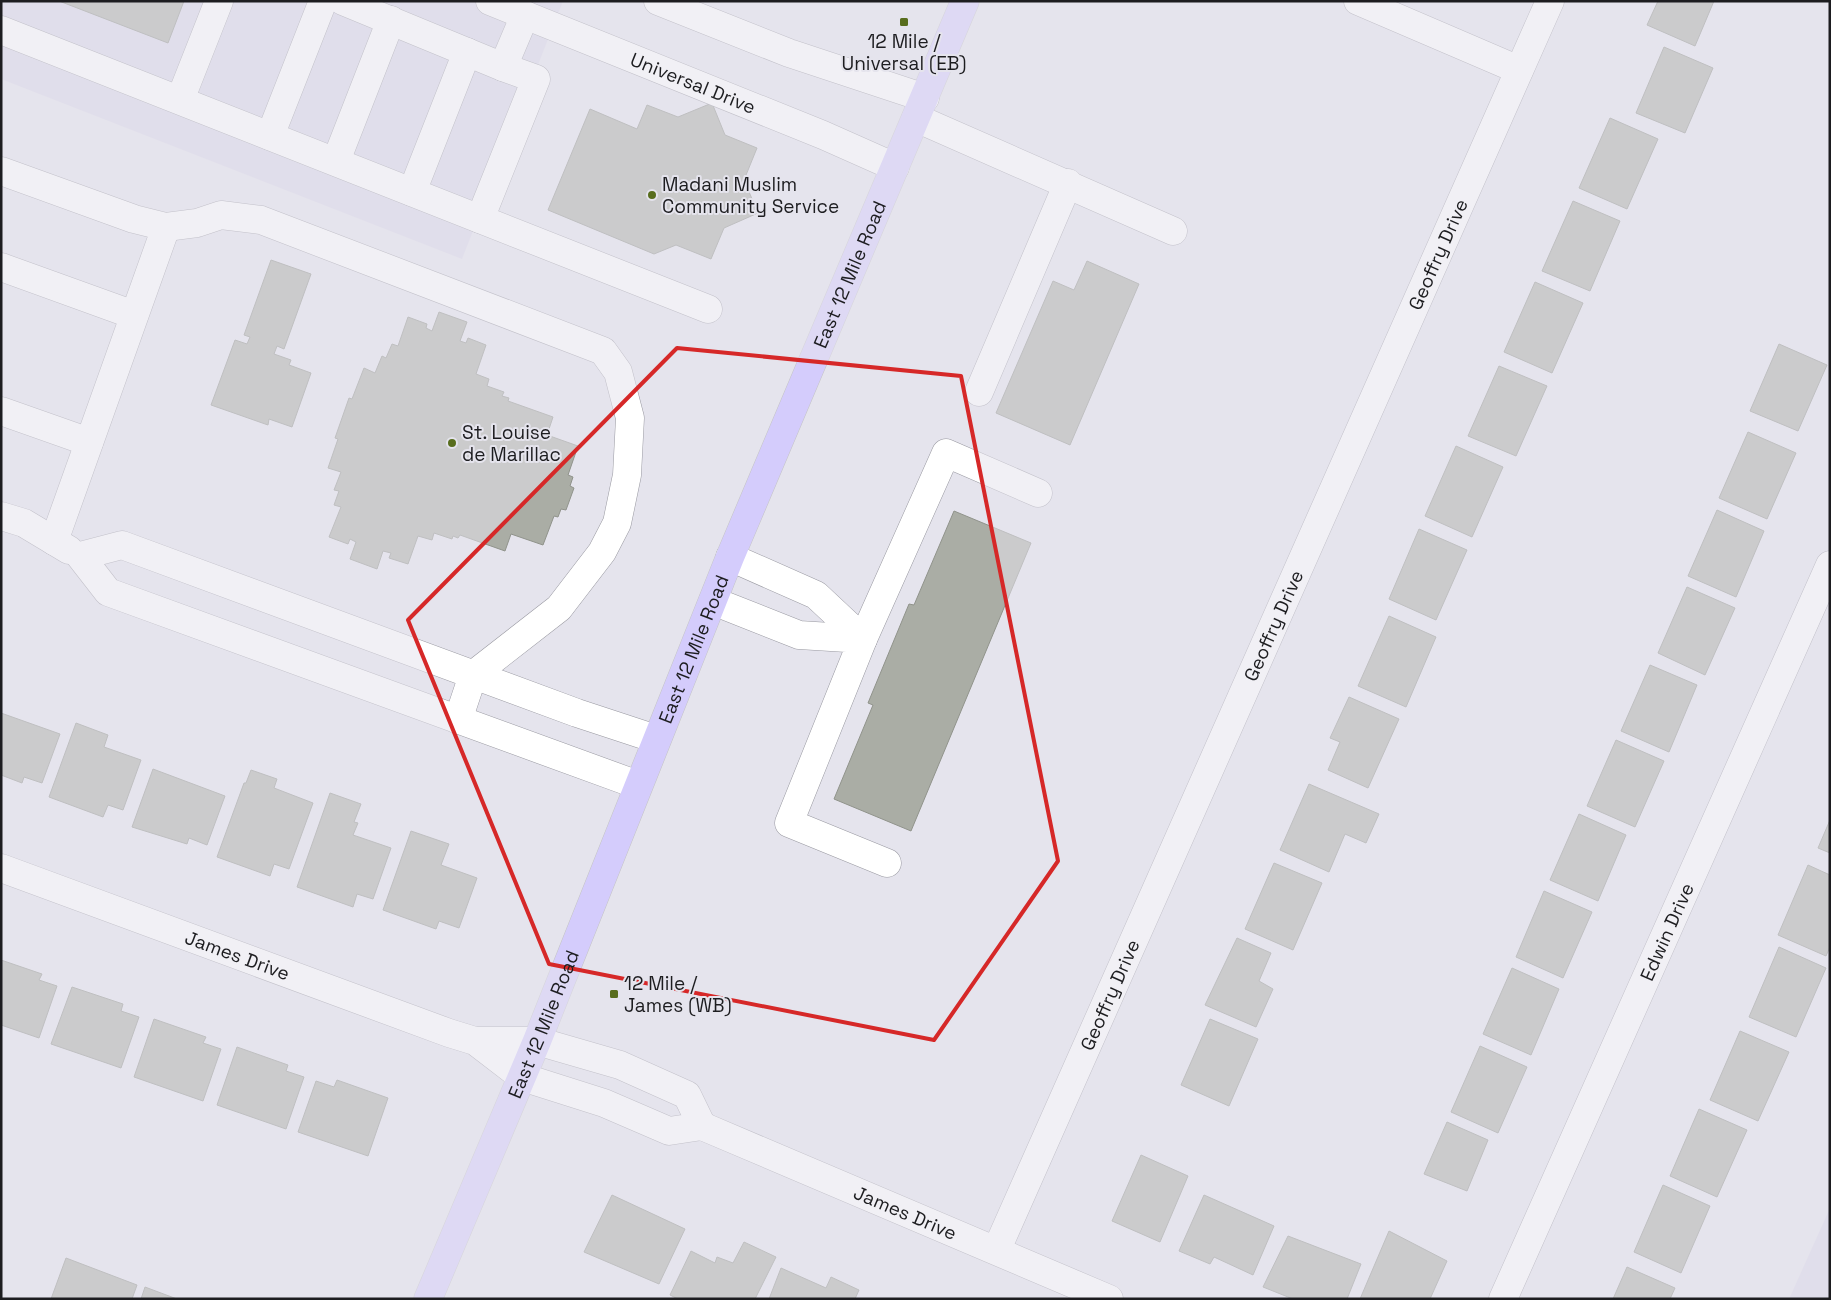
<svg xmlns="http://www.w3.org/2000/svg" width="1831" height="1300" font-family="'Space Grotesk',sans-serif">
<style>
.built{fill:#dad8e8}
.building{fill:#aaada5;stroke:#90938b}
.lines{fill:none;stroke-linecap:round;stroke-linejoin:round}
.minor-casing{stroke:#9999a1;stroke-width:29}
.major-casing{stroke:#c4c4c5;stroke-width:29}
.minor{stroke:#fff;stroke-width:28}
.major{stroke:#d4ccfc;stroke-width:28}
.marked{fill:none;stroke:#d62828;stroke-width:4;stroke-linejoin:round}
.poi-dot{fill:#586d1d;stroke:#e5e4ed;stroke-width:2}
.labels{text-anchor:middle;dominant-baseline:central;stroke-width:4;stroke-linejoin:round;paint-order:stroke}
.poi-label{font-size:19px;fill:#1d1d20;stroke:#e5e4ed;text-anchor:start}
.street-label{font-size:19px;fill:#1d1d20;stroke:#e5e4ed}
</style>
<rect width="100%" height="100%" fill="#e5e4ed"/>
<path class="built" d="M1,1H563L462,259L1,79Z
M1830,1208V1299H1789Z"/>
<path class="building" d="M59,1H184L168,43Z
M1658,1H1714L1695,46L1647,25Z
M1664,47L1713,68L1685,133L1636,113Z
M712,103L725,135L757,148L744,180L758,213L724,228L711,259L676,245L654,254L548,210L590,109L637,129L647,105L678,117Z
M1610,118L1658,139L1627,209L1579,188Z
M1573,201L1620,221L1590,291L1542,271Z
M271,260L311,274L284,349L277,346L274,354L291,360L289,365L311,373L292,427L269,419L268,425L211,405L235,340L247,344L250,337L244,335Z
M1087,261L1139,284L1070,445L996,413L1053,281L1074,290Z
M1535,282L1583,303L1552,373L1504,352Z
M439,312L467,322L460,341L466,343L468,338L486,345L476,374L489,379L487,386L504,392L502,396L509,398L508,401L553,417L547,435L578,446L568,475L573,477L570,486L574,488L566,510L561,509L558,517L554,516L543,545L511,534L505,551L460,535L458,538L453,536L452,539L434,533L432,540L418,536L408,564L389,558L391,553L383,551L377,569L350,559L356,542L350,539L348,544L329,537L341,507L334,505L339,491L334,490L341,472L328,468L338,439L335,438L349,398L352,399L364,368L375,373L382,356L386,358L392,344L398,346L408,317L427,324L426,328L432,331Z
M1779,344L1827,365L1798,431L1750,411Z
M1499,366L1547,386L1516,456L1468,436Z
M1748,432L1796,453L1767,519L1719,498Z
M1456,446L1503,467L1472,537L1425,516Z
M1717,510L1764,531L1736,597L1688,576Z
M954,511L1031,543L911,831L834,799L873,705L868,703L909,604L914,605Z
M1419,529L1467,550L1436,620L1389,599Z
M1687,587L1735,608L1705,675L1658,653Z
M1389,616L1436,637L1406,707L1358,686Z
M1650,665L1697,685L1669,752L1621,731Z
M1349,697L1399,719L1368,788L1328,770L1340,742L1330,738Z
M1,713L60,734L42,783L24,777L22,783L1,775Z
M76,723L108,735L104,747L141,760L123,810L108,805L103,817L49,797Z
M1616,740L1664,761L1635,827L1587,806Z
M153,769L225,796L207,845L189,838L187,844L132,827Z
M251,770L277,779L274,788L313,803L289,869L274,864L270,876L217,857L244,783H246Z
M1309,784L1379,814L1366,843L1345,834L1329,872L1280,850Z
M330,793L361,804L354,822L358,823L353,835L391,848L373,899L357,894L353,907L297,887Z
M1579,814L1626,835L1598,901L1550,880Z
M1830,820V853L1818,848Z
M411,831L449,844L441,865L477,878L459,928L439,921L436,929L383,910Z
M1274,863L1322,883L1293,950L1245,929Z
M1808,865L1830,875V947L1826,956L1778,935Z
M1544,891L1592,912L1563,978L1516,957Z
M1237,938L1271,953L1259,981L1273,989L1256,1027L1205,1005Z
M1779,947L1826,968L1796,1037L1749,1017Z
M1,960L42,974L39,980L57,986L39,1038L1,1025Z
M1512,968L1559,989L1531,1055L1483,1034Z
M72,987L123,1004L121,1011L139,1017L121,1068L51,1044Z
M154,1019L206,1037L203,1043L221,1049L203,1101L134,1077Z
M1210,1019L1258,1039L1229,1106L1181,1085Z
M1740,1031L1789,1052L1758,1121L1710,1100Z
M1480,1046L1527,1067L1498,1133L1451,1112Z
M237,1047L288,1065L286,1071L304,1077L286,1129L217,1105Z
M337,1080L388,1098L368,1156L298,1132L316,1081L334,1087Z
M1699,1109L1747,1130L1717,1197L1670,1176Z
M1447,1122L1488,1140L1467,1191L1424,1174Z
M1141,1155L1188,1176L1160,1242L1112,1221Z
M1663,1185L1710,1206L1681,1273L1634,1252Z
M612,1195L685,1229L659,1284L584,1252Z
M1204,1195L1274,1226L1253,1275L1214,1257L1210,1264L1179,1251Z
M1389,1231L1447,1261L1430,1299H1360Z
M1288,1236L1361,1264L1347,1299H1293L1263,1287Z
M744,1242L776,1257L755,1299H678L670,1295L691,1251L715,1263L717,1257L733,1263Z
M66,1258L137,1285L132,1299H51Z
M1627,1267L1675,1288L1670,1299H1613Z
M781,1268L826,1288L831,1277L859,1290L855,1299H769Z
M145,1287L177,1299H141Z"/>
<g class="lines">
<defs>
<g id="minor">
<path d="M343,1L503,67L525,15"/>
<path id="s1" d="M490,1L823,135L895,167"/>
<path d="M658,1L789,53L925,98"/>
<path d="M1358,1L1519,70"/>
<path d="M1,30L708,309"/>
<path d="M180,100L219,1"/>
<path d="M916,118L1173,231"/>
<path d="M270,136L323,1"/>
<path d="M336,161L391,20"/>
<path d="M1,171L134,219L166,227L197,223L221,215L261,220L603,351L618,372L630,418L627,475L617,523L602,552L559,608L473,675L458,720"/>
<path d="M412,192L467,52"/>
<path d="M480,219L536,79L503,67"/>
<path d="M1,267L134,315"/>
<path d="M979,392L1068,183"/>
<path d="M1,411L89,442"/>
<path d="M1,516L24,523L69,550"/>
<path d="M54,541L166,227"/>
<path d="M730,557L816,595L863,639L946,453L1038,493"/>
<path d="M713,601L799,635L863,639L789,823L887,863"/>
<path d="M638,785L108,592L80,556L122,545L577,713L656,739"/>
<path id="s2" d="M1,868L449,1033L475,1041H537L620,1065L687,1095L702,1126L669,1131L604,1103L522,1077L475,1041"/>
<path id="s3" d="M702,1126L1109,1299"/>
<path id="s4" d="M997,1249L1550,1"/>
<path id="s5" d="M1503,1299L1830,565"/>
</g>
<g id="major">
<path id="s6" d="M428,1299L537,1041L730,557L965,1"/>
</g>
</defs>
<use href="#minor" class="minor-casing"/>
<use href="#major" class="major-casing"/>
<use href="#minor" class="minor"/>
<use href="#major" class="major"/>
</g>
<path d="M0 0H1831V1300H0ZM677,348L961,376L1058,861L934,1040L549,964L408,620Z" fill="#e5e4ed" fill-opacity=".55" fill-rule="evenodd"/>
<path class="marked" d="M677,348L961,376L1058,861L934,1040L549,964L408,620Z"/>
<g class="poi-dot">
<rect x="899" y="17" width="10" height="10" rx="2.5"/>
<circle cx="652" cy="195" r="5"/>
<circle cx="452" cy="443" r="5"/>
<rect x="609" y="989" width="10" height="10" rx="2.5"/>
</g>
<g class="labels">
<g class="poi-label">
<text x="904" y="41" text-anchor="middle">12 Mile /<tspan x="904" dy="22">Universal (EB)</tspan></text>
<text x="662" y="184">Madani Muslim<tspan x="662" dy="22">Community Service</tspan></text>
<text x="462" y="432">St. Louise<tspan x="462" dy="22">de Marillac</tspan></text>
<text x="624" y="983">12 Mile /<tspan x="624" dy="22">James (WB)</tspan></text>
</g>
<g class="street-label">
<text stroke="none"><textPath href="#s1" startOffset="219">Universal Drive</textPath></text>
<text stroke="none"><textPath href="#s4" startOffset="1088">Geoffry Drive</textPath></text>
<text stroke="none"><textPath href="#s6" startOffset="1108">East 12 Mile Road</textPath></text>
<text stroke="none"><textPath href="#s4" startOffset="682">Geoffry Drive</textPath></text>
<text stroke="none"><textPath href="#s6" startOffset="702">East 12 Mile Road</textPath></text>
<text stroke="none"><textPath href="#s5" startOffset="402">Edwin Drive</textPath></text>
<text stroke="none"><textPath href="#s2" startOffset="252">James Drive</textPath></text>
<text stroke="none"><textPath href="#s4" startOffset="278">Geoffry Drive</textPath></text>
<text stroke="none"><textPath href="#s6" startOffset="298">East 12 Mile Road</textPath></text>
<text stroke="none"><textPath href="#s3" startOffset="221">James Drive</textPath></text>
</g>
</g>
<rect width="1831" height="1300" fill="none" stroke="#1d1d20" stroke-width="5"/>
</svg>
